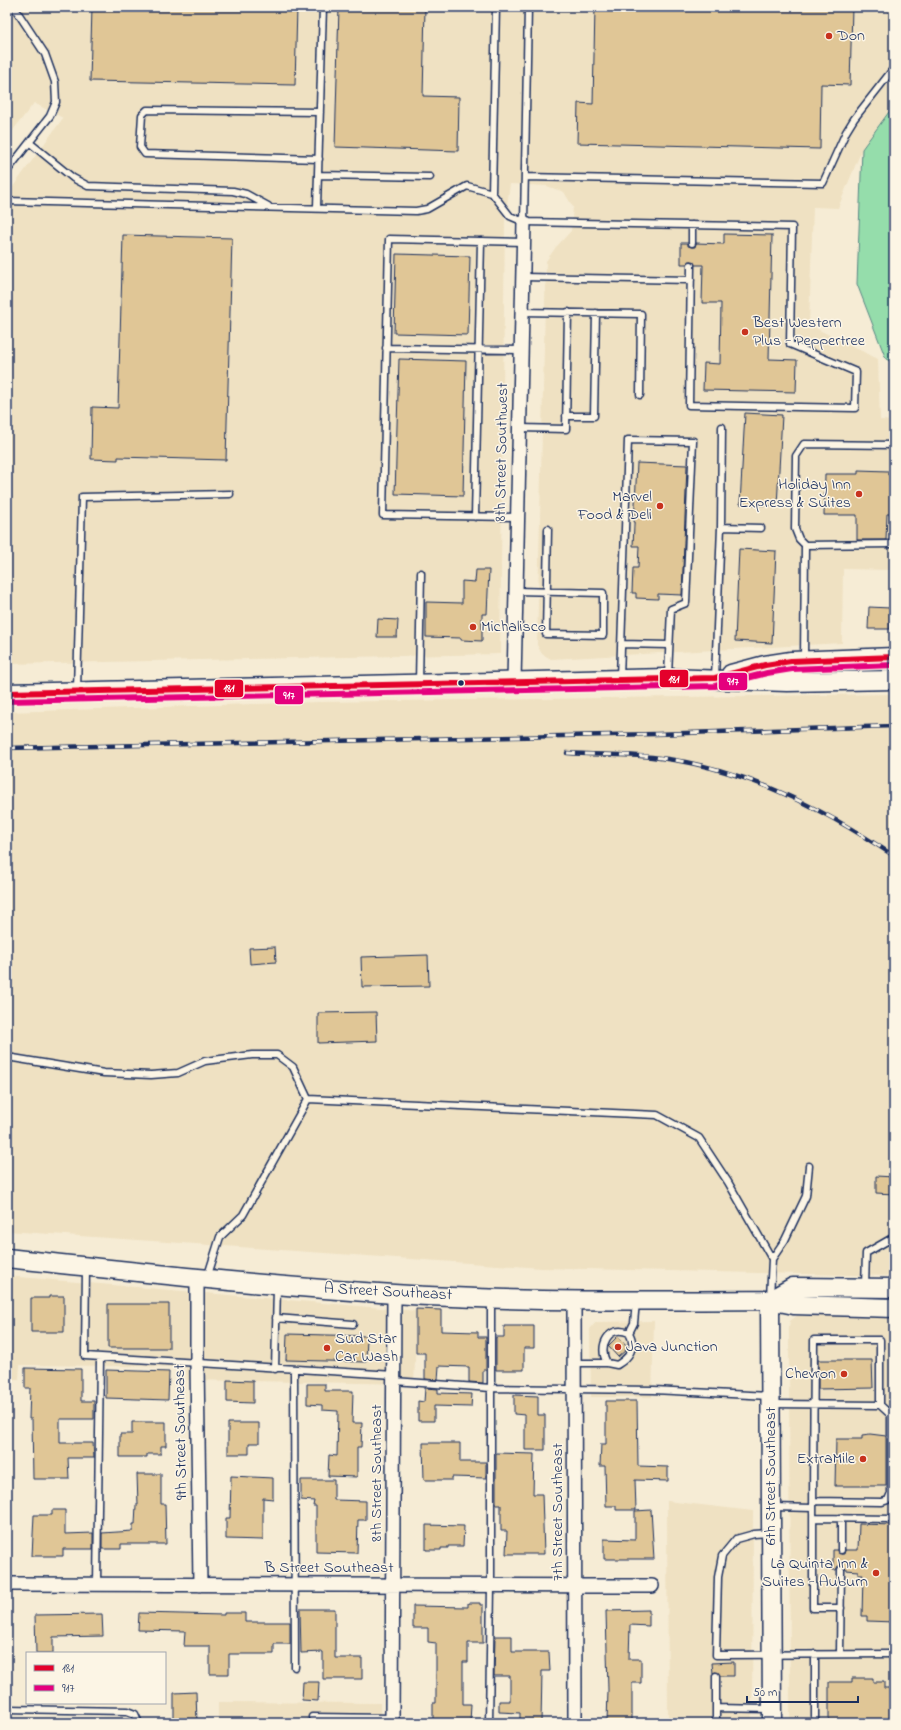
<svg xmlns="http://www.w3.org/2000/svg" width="901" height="1730" font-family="'Indie Flower',sans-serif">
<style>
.built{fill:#efe1c2}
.green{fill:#95ddab;stroke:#588684}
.building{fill:#e0c696;stroke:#1b2f5e}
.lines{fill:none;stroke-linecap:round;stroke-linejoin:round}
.lane-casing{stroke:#1b2f5e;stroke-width:9}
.street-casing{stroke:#1b2f5e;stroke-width:16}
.secondary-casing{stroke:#1b2f5e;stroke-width:21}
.lane{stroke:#fcf5e5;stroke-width:6}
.street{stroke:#fcf5e5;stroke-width:13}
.secondary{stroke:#fcf5e5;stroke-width:18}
.rail-casing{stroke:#1b2f5e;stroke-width:4.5}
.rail{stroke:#fcf5e5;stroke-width:3;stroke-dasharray:9;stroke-linecap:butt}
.bus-1-casing{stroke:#fcf5e5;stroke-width:9}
.bus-2-casing{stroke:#fcf5e5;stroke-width:9}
.bus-1{stroke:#e4002b;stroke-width:6}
.bus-2{stroke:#e5007d;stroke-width:6}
.poi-dot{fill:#c8321e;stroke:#fcf5e5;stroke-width:1.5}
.bus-dot{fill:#1b2f5e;stroke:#fcf5e5;stroke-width:1.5}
.labels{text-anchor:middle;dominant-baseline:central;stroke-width:3;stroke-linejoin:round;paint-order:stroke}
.poi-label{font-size:16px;fill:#1b2f5e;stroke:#fcf5e5;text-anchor:start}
.street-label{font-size:16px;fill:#1b2f5e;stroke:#fcf5e5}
.line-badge{stroke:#fcf5e5;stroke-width:1.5}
.badge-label{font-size:11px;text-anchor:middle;font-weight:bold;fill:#fff}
</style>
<rect width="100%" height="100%" fill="#f6ecd5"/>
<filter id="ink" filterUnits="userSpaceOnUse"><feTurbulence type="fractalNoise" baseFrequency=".025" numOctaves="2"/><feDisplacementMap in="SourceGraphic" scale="8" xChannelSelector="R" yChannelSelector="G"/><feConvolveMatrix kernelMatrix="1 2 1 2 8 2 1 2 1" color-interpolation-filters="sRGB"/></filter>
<g filter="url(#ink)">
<path class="built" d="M7,7H894V105L862,149L838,208L813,207L809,325L878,359L880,420L894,421V570L843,569L842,643L551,659L542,654L537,645L546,261L556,247L571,231L573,207L564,192L547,186L510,184L505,219L500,654L7,664V195L63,118L34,103L7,138Z
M894,694V1276L542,1268L7,1231V712L319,702Z
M7,1276L417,1311L414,1384L187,1380L186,1367L121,1366L20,1365L19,1379H7Z
M805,1313L894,1315V1723H790L789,1326L790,1321L798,1315Z
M654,1321L652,1397H591L590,1329L596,1322Z
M667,1501L753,1511L752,1723H668Z
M218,1702L380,1703V1723H218Z"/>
<path class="green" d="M894,105V363L886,359L857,284L862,149Z"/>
<path class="building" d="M92,7H297L295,85L90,81Z
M339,7H425L423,96L459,97L458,151L335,147Z
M595,7H852L850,85L821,84L820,149L577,143L578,103L593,104Z
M724,234L772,235L769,359L797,360L796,392L703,390L704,363L720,364L721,303H702L703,265H695L691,261H688L687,264H681V243H688V246L692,247H695L696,243L724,244Z
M123,235L232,238L226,460L118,457V460L91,459L92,407L118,408Z
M396,254L470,256L468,335L394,333Z
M399,359L466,361L463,496L395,494Z
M745,413L782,415L777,506L740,504Z
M637,463L687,465L682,595L658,594V599L636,598V593H632L633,568H638L639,546H633Z
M858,470L888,471V475H894V514H887L886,540H857V515H824L825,474H858Z
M739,549L776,551L772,643L735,641Z
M476,570H489L487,614H482V641L461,640V638L426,637V602L462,603V581L475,582Z
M869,607L890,608V629H868Z
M378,619L398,620L397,637H377Z
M275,947L276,962L250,964L249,948Z
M428,955L429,986L362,987L361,957Z
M376,1012L377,1041L318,1043V1013Z
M876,1176L894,1177V1194L876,1193Z
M49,1296H64V1332H31V1298H49Z
M108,1304H169V1348H108Z
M416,1309L441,1310V1331L478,1332V1337H486V1370H483V1383L469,1382V1367L439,1366L438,1380L425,1379V1353H416Z
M504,1326H534V1348H524V1370H496V1337H504Z
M287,1334L367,1336L366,1362L286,1360Z
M618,1336L627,1346L626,1350L618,1357L608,1346Z
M818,1360H872L873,1388L818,1389Z
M25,1368L81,1369V1401H94V1419H60V1443H93L94,1458H68L69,1479H33L32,1419H29L30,1388H25Z
M106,1370L169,1372L168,1400L106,1398Z
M227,1380L253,1381V1403L227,1402Z
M307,1384H325V1391H353L352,1423H362L361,1447H357V1477L328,1476L329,1455L337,1456L338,1411L322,1410V1405L307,1404Z
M425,1388L438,1389V1393L472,1394L471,1407L434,1406V1421H418V1401L424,1402Z
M514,1395L538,1396V1415H545V1450H525V1415L514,1414Z
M606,1401H637L638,1466L668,1467V1481L635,1480L636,1510H616V1506H606L605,1466H600L601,1444H606Z
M132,1422H166V1446H161V1454H147V1457H120V1434H132Z
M228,1423H259V1443H249V1454H228Z
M870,1434L886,1436V1486H835L836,1439H862V1435Z
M423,1443H460V1462H486V1478L452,1477V1480H424Z
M496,1453L534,1454L533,1494H542L544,1554H506L507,1531H501V1505H496Z
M137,1474H161V1504H165L166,1544H121V1549H102V1533L133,1531V1524H135L136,1505H138Z
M231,1476L273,1478V1499L263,1498V1540L226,1539V1518H230Z
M301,1480H334V1500L366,1501V1520H358L357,1553L316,1552V1506H313L314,1501L301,1500Z
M52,1510H65V1534L93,1533V1549H63V1556H32L34,1515H52Z
M651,1510L654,1559H604V1539L635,1540V1511Z
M859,1524L894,1525V1622L867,1621V1616H862L863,1575H858V1571L846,1570L845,1567L841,1566H838L836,1570H833V1550H837L841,1554H844L845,1550H858Z
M426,1525L464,1526L463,1546H448V1548H441V1550H426Z
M468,1603H480V1605H483V1643H468V1662H463V1704H471L470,1723L433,1722V1703H436V1643L428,1642V1628H413V1606L468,1607Z
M300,1609H335V1658H362V1679H323V1652L301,1653Z
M649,1610V1626L630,1625L629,1659H641V1683H632V1722H607L608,1690L606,1611Z
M139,1613L224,1615V1613H245V1622H290V1644H274V1654H229V1674H210V1646H184L185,1631L138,1630Z
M102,1614L103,1636L53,1637V1653H36L35,1615Z
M495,1636H512V1652H549L550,1671H542L541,1723H520V1713L499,1712V1701H510V1676H494Z
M734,1662V1676H720L716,1672L713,1673L712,1663Z
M852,1678H873V1682H884V1688H894V1723H829V1682H852Z
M303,1682H319L318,1701L302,1700Z
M196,1692L197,1723H174V1693Z"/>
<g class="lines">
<defs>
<path id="lane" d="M30,143L73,178L88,186L233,191L246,194L268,206
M319,159L145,154L140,147L142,115L147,110L320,112
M7,171L50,116L56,102L55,82L45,54L14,7
M318,175L430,177
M525,177L823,183L846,132L854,119L894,68
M492,193L496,7
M7,201L416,211L427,209L467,186L492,193L510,216L524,222L792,227L790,344L856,372L855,408L689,405L691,265
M317,207L323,7
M524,222L528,7
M692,243V225
M523,277L691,280
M522,312L641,314L640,395
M386,348L521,350
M566,416H594L596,313
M520,428L566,429L568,312
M894,445L804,444L796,456L795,529L799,539L805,545L894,544
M475,517L481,241
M518,517L383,515L389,239L523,242
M721,527L761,528
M516,591L603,593V635L546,634L548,529
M621,644L669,645
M804,659L805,545
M620,678L628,440L693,441L686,603L671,609L668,676
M715,678L721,527L722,427
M419,683L421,573
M77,690L82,497L230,494
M7,1057L104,1073L151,1075L178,1073L205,1061L252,1055H277L293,1067L308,1099
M86,1268L85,1356L394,1375
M207,1278L220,1237L243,1215L308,1099L657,1115L699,1138L728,1182L772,1259
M865,1286L866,1253L894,1237
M770,1297L772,1259L785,1240L806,1196L809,1166
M276,1318L353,1324
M629,1333L634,1323L636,1302
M575,1363H607L617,1365C629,1358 637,1347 629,1333C609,1324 597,1346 607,1363
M275,1369L277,1287
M294,1370L295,1667
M394,1381L491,1388L654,1390L769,1396
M772,1404L880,1405V1340H814C813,1429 813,1519 813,1608H841
M880,1405L894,1418
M813,1501L882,1502L888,1500L891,1493V1416
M773,1507L813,1508
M813,1518L894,1519
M769,1533L754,1534L736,1539L722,1556L718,1577L716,1655L894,1654
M841,1550V1518
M97,1584L100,1358
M840,1654L841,1570
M716,1676V1708L770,1709
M7,1709L127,1711L135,1714L139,1723
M312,1717L392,1718
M489,1723L491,1586V1299
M716,1723V1708
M815,1723V1654"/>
<path id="street" d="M514,682L524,222
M197,1278V1364L200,1585
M574,1301L575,1723
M7,1584L652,1586
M392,1723L394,1294"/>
<path id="secondary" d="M731,674L765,665L791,661L894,657
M7,693L668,678L787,682L894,680
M7,1258C136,1272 264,1286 394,1294C519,1302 645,1301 770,1300L794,1305L894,1308
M770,1300L772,1723
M770,1300L793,1287L894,1288"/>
</defs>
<use href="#lane" class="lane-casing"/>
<use href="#street" class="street-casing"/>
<use href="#secondary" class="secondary-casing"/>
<use href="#lane" class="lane"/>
<use href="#street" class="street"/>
<use href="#secondary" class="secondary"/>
<defs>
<path id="rail" d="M7,748L656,734L894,726
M567,753C595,755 624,754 652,757C740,766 821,807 894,856"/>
</defs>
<use href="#rail" class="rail-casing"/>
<use href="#rail" class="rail"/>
<defs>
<path id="bus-1" d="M7,693L715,678L765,665L791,661L894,657"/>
<path id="bus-2" d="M7,701L715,686L767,673L792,669L894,665"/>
</defs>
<use href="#bus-1" class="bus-1-casing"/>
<use href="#bus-2" class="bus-2-casing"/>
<use href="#bus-1" class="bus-1"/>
<use href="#bus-2" class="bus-2"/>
</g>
</g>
<g class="poi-dot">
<circle cx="829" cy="36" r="4"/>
<circle cx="745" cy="332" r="4"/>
<circle cx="859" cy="494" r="4"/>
<circle cx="660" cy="506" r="4"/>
<circle cx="473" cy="627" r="4"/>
<circle cx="618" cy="1347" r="4"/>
<circle cx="327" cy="1348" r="4"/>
<circle cx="844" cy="1374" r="4"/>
<circle cx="863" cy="1459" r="4"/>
<circle cx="876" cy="1573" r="4"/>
</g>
<circle class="bus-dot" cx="461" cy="683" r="3.5"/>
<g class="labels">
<g class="poi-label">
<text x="837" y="36">Don</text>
<text x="753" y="323">Best Western<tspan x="753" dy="18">Plus - Peppertree</tspan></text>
<text x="851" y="485" text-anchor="end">Holiday Inn<tspan x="851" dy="18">Express &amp; Suites</tspan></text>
<text x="652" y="497" text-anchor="end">Marvel<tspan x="652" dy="18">Food &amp; Deli</tspan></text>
<text x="481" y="627">Michalisco</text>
<text x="335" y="1339">Sud Star<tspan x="335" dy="18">Car Wash</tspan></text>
<text x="626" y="1347">Java Junction</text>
<text x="836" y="1374" text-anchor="end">Chevron</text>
<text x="855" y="1459" text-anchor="end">ExtraMile</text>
<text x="868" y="1564" text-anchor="end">La Quinta Inn &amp;<tspan x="868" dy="18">Suites - Auburn</tspan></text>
</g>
<g class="street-label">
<text transform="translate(502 452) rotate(-89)">8th Street Southwest</text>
<text transform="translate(388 1292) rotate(3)">A Street Southeast</text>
<text transform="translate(181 1432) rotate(-91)">9th Street Southeast</text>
<text transform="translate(377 1473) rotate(-90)">8th Street Southeast</text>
<text transform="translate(771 1476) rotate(-90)">6th Street Southeast</text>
<text transform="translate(558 1512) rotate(-90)">7th Street Southeast</text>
<text x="329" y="1568">B Street Southeast</text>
</g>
</g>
<g class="line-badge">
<rect x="659" y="669" width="30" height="19" rx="4" fill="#e4002b"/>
<rect x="718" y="672" width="30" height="19" rx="4" fill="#e5007d"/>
<rect x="214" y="679" width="30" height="19" rx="4" fill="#e4002b"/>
<rect x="274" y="685" width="30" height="20" rx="4" fill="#e5007d"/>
</g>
<g class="badge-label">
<text x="674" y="683">181</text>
<text x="733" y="685">917</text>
<text x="229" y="692">181</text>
<text x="289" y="699">917</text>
</g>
<rect width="901" height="1730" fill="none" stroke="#fcf5e5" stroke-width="24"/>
<rect x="12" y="12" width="877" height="1706" fill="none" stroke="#1b2f5e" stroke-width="1.5" filter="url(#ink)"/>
<rect x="26" y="1652" width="140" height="52" fill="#fcf5e5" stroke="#a2a6af"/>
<rect x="34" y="1665" width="20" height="6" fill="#e4002b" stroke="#a2a6af"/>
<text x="62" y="1672" font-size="12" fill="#1b2f5e">181</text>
<rect x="34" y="1685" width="20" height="6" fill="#e5007d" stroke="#a2a6af"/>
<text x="62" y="1692" font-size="12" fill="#1b2f5e">917</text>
<path d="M747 1696v6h111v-6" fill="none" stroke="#1b2f5e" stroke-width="2"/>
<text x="753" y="1696" font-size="12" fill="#1b2f5e" stroke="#fcf5e5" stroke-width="3" paint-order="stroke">50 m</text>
</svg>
